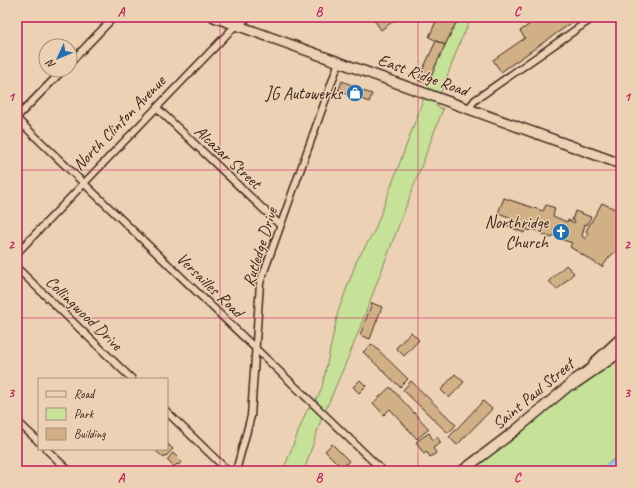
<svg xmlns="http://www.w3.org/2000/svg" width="638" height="488" font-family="Caveat,sans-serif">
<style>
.green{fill:#c6e198;stroke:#80865b}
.water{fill:#98cdf6;stroke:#738ca0}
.building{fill:#d2b086;stroke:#3b2a1e}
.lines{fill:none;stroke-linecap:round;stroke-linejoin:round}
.street-casing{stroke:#3b2a1e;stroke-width:9}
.secondary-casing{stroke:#3b2a1e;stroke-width:12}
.highway-casing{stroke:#3b2a1e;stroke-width:15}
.street{stroke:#edd1b4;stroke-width:6}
.secondary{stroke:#edd1b4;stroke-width:9}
.highway{stroke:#edd1b4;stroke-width:12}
.grid{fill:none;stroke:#c2185b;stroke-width:1;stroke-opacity:0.55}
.labels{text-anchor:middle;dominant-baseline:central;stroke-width:3;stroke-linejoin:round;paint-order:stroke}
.street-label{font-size:17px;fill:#3b2a1e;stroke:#edd1b4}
.poi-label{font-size:17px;fill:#3b2a1e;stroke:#edd1b4;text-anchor:end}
.neatline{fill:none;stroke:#c2185b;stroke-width:1.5}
.grid-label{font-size:13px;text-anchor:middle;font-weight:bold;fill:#c2185b}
</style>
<rect width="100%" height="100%" fill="#edd1b4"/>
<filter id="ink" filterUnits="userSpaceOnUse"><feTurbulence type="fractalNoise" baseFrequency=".025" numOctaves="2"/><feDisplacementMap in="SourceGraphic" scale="8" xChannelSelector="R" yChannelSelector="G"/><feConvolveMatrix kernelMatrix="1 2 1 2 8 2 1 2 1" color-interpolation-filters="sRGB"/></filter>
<g filter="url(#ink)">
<path class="green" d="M459,17H472L460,42L436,106L443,109L353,346L320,423L304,471H283L306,412L319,395L322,387L338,312L357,260L374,232L438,60Z
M621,350V453L600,471H462Z"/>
<path class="water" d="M621,453V471H600Z"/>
<path class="building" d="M372,17H399L381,30Z
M438,17H459L445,45L429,37Z
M540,17H580L501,72L493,60L525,38L520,31Z
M436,41L445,45L427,84L418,80Z
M342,81L354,86V88L372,94L369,102L338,91Z
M504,198L543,211L546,205L555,208L553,216L567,222L568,220L574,223L575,221L572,220L575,211L591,217L587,225L585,224L582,236L585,239L588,233L586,231L602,203L617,210L621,209V254L617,251L611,255L602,267L570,247L572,243L563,240L554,235L551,238L531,228V231L525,229L524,233L508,226L512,218L498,213Z
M566,265L574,273L557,290L549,281Z
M372,303L382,307L370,339L360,335Z
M411,332L419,340L404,356L396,348Z
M372,344L408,379L400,387L363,352Z
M455,374L464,382L449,398L441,390Z
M360,380L366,386L359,393L353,387Z
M411,381L456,425L448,433L403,390Z
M390,387L429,429L417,439L390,409L384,415L373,403Z
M483,401L492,409L457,445L449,437Z
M429,433L433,440L437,437L441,443L433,448L436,453L430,457L427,452L424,454L416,442Z
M168,444L173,449L164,458L156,451L158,449H167Z
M332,444L349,461L342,468L325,451Z
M173,453L182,462L178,465L177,464L174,467L167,460Z
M355,466L361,471H350Z"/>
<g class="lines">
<defs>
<path id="street" d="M70,63L114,17
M157,108L280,225
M468,109L475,100L594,17
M17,117L63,70
M17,119L383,471
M17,253L236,25
M17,268L132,379
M167,412L228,471
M17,421L39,442
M46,449L69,471
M236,471L251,416L260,283L339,62"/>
<path id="secondary" d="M214,17L621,164
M236,25L246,17
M594,363L621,338
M462,471L516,430L578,378"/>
<path id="highway" d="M573,383L621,350"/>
</defs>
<use href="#street" class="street-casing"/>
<use href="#secondary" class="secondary-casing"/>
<use href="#highway" class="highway-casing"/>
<use href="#street" class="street"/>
<use href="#secondary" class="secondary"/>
<use href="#highway" class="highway"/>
</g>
</g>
<path class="grid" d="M220,17V471M418,17V471M17,170H621M17,318H621"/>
<defs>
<symbol id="shop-disc" viewBox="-11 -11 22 22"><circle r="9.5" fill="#1f6fb2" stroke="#edd1b4"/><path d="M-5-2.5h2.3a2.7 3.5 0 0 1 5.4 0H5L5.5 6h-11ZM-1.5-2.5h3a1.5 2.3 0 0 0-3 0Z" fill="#fff"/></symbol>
<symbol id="church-disc" viewBox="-11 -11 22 22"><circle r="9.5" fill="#1f6fb2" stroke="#edd1b4"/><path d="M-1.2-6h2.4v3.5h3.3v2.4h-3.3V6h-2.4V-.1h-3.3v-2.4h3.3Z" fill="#fff"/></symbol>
</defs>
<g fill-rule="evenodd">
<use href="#shop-disc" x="345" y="83" width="20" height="20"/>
<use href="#church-disc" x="551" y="222" width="20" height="20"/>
</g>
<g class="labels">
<g class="street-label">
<text transform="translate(423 75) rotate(20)">East Ridge Road</text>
<text transform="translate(119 123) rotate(-46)">North Clinton Avenue</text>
<text transform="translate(228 157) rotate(43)">Alcazar Street</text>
<text transform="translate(260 247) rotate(-73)">Rutledge Drive</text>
<text transform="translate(210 285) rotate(44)">Versailles Road</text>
<text transform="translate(84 313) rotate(44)">Collingwood Drive</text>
<text transform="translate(533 394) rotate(-40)">Saint Paul Street</text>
</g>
<g class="poi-label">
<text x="342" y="93">JG Autowerks</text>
<text x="548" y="222">Northridge<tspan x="548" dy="20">Church</tspan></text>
</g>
</g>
<rect width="638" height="488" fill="none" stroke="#edd1b4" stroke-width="44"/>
<rect x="38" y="378" width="130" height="72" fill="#edd1b4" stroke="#a68e78"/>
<rect x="46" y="391" width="20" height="6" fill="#edd1b4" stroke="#a68e78"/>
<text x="74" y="398" font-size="12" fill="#3b2a1e">Road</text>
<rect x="46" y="408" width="20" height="12" fill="#c6e198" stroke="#a68e78"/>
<text x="74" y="418" font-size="12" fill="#3b2a1e">Park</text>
<rect x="46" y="428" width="20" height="12" fill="#d2b086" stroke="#a68e78"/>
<text x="74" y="438" font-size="12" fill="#3b2a1e">Building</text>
<g transform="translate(58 58) rotate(226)"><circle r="19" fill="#edd1b4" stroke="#a68e78"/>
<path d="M0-3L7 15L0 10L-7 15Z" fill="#1f6fb2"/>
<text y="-6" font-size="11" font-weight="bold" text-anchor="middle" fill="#3b2a1e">N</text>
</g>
<rect x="22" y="22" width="594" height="444" class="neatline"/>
<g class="grid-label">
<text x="121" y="16">A</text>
<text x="319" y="16">B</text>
<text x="517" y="16">C</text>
<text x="11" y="101">1</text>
<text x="627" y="101">1</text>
<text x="11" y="249">2</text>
<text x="627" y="249">2</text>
<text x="11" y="397">3</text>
<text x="627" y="397">3</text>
<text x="121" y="482">A</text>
<text x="319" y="482">B</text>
<text x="517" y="482">C</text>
</g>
</svg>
